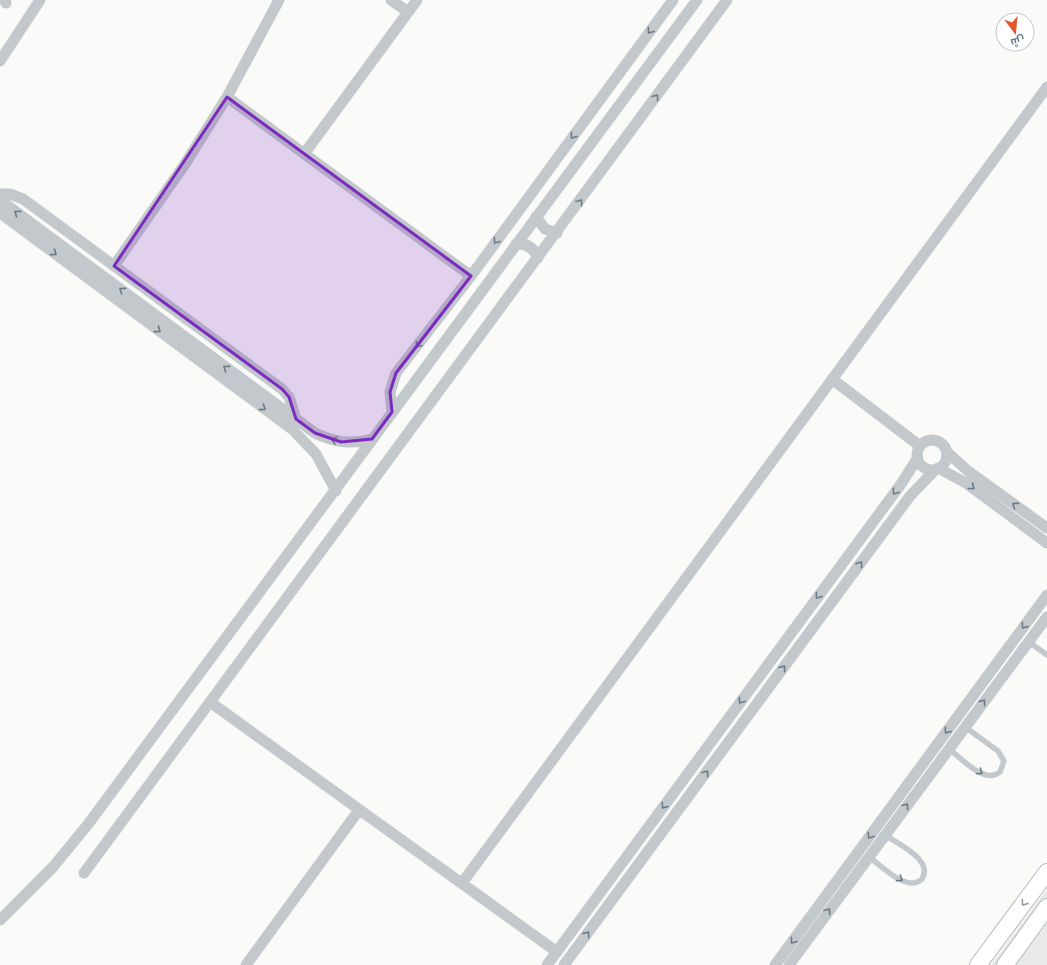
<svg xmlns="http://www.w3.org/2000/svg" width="1047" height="965" font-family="'Titillium Web',Cairo,sans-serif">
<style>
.built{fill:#e8e9e9}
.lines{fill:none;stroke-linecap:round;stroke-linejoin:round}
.secondary-casing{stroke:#b3babf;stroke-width:18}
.lane{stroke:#c3c8cc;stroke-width:5.5}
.street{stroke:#c3c8cc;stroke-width:11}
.secondary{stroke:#fff;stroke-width:16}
.oneway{stroke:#6a7a87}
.oneway2{stroke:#939fa8}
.marked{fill:#7b2cbf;fill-opacity:0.2;stroke:#7b2cbf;stroke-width:3;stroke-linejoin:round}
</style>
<rect width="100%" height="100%" fill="#fafaf8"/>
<path class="built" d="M1047,889V965H991Z"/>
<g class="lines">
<defs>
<path id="secondary" d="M978,965L1047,872
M1005,965L1047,907"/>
</defs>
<use href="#secondary" class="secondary-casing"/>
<path class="lane" d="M1029,642L1047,655
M949,749C961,758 985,785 1000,772L1004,761L998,751L965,727
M869,857C882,866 907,893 922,879C934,860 898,844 885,835"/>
<path class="street" d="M4,0L6,3
M391,0L408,12
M0,61L40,0
M227,97L471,276
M304,154L417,0
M0,194H10L23,199L282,389L289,397L296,419
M0,200L315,433C334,442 351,445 372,439
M0,213L292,429L316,454L336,491
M536,217L545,229L557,233
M516,244C527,243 534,248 538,258
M114,266L185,164L227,97L279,0
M832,379L920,446
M392,412L390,392L396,373L471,276L673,0
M917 455a15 15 0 1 1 30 0a15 15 0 1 1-30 0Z
M948,453L968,471L1047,528
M938,468L966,483L1047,543
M210,702L557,952
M84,873L727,0
M462,883L1047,87
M0,920L53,867L89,823L697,0
M246,965L359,810
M547,965L901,484L917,459
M564,965L910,496L934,471
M775,965L1047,595
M789,965L1047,617"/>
<use href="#secondary" class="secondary"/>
</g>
<defs><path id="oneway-chevron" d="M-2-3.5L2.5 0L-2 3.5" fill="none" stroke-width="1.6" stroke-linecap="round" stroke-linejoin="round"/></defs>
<g class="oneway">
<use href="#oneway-chevron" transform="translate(650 31) rotate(126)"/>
<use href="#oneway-chevron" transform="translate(656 97) rotate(-54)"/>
<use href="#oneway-chevron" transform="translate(573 136) rotate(126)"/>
<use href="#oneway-chevron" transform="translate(580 202) rotate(-54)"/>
<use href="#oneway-chevron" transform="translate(17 213) rotate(-144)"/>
<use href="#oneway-chevron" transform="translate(496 241) rotate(126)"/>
<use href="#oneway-chevron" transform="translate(54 253) rotate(36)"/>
<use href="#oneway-chevron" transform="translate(122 290) rotate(-144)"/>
<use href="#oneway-chevron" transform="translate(158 330) rotate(36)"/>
<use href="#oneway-chevron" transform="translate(418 345) rotate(128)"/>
<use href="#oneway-chevron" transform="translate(226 368) rotate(-144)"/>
<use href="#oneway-chevron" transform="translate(263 408) rotate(36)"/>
<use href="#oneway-chevron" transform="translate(334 440) rotate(-165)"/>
<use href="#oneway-chevron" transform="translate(972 487) rotate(36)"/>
<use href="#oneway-chevron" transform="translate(895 492) rotate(126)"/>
<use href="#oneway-chevron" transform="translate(1015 505) rotate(-144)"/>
<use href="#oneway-chevron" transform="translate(860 564) rotate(-54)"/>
<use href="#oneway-chevron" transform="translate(818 596) rotate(126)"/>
<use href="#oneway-chevron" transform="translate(1024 626) rotate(126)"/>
<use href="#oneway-chevron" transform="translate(783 668) rotate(-54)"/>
<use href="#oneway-chevron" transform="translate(741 701) rotate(126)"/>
<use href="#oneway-chevron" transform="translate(983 702) rotate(-53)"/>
<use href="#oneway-chevron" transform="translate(947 731) rotate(126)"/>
<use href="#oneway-chevron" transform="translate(980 772) rotate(34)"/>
<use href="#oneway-chevron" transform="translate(706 773) rotate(-54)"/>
<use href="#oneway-chevron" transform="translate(664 806) rotate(126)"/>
<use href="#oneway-chevron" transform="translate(906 806) rotate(-53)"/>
<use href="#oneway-chevron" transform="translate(870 836) rotate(126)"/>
<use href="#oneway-chevron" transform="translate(900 879) rotate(34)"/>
<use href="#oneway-chevron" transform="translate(828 911) rotate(-54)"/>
<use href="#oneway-chevron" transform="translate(587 934) rotate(-54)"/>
<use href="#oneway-chevron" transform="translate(793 941) rotate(126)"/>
</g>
<use class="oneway2" href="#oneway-chevron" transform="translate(1024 903) rotate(126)"/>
<path class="marked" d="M227,97L471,276L396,373L390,392L392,412L372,439L341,442L315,433L296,419L289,397L282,389L114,266Z"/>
<g transform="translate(1015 32) rotate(164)"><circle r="19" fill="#ffffff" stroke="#c1c8cd"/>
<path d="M0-3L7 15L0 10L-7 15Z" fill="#e4572e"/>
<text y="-6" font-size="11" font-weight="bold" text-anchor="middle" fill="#657683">ش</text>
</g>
</svg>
